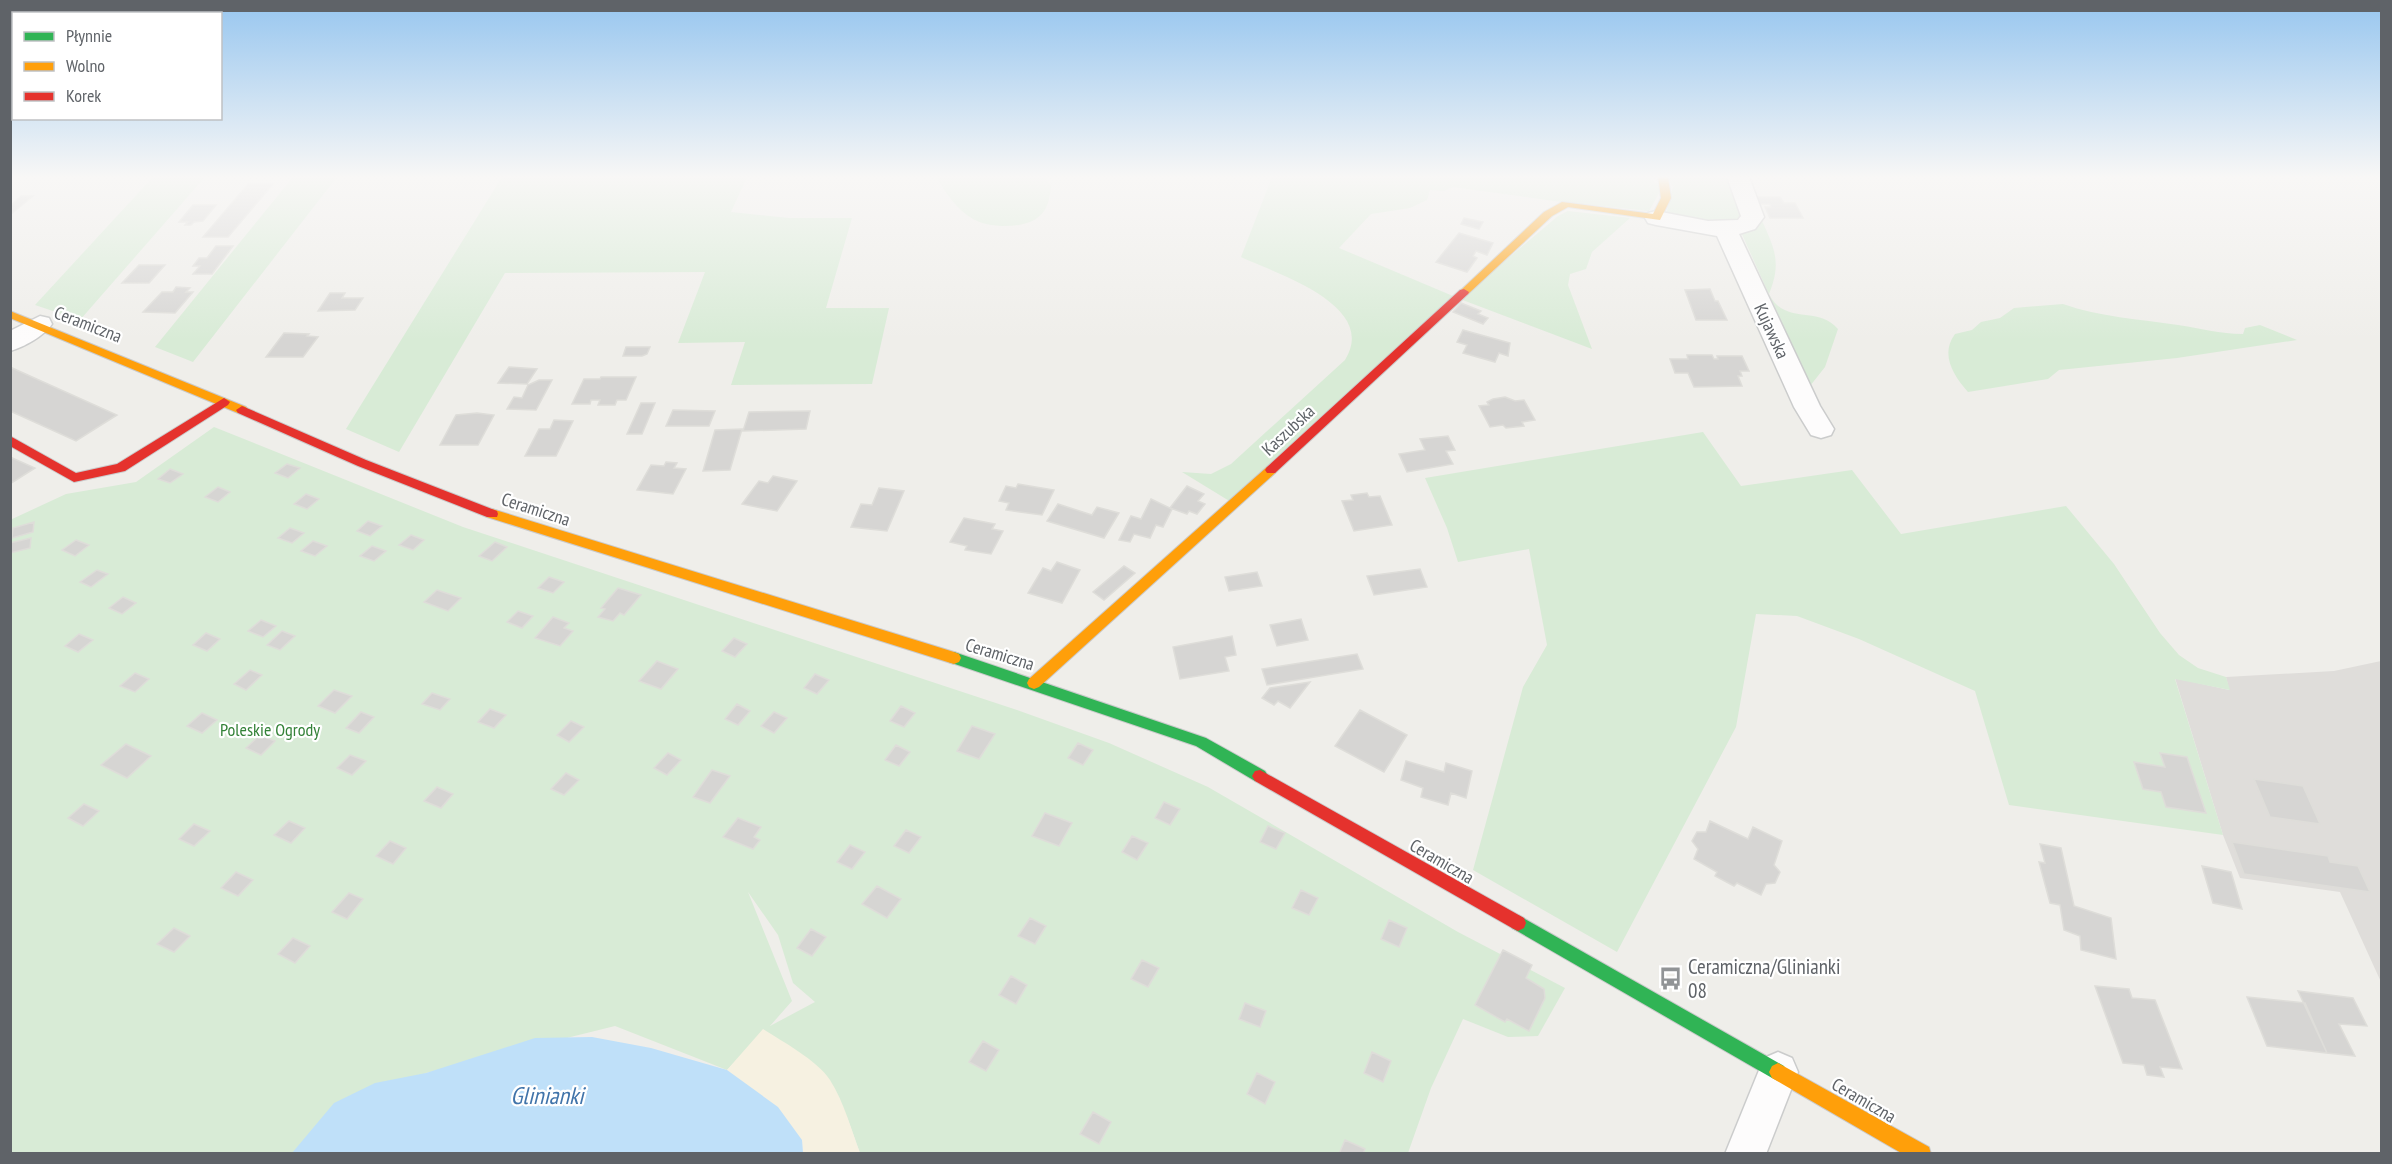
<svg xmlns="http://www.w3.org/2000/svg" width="2392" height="1164" font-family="'PT Sans Narrow',sans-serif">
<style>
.industrial{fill:#dfddda}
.green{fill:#d8ebd6;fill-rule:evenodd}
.sand{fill:#f6f1e1}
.water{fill:#bfe0f9}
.building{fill:#d6d5d3;stroke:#deddd9;stroke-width:1.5}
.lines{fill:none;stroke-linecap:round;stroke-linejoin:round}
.street-casing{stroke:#cbcccc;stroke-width:3}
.fast-casing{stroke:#cacacb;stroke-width:2}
.slow-casing{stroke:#cacacb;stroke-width:2}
.jam-casing{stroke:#cacacb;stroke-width:2}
.street{fill:#fdfcfc;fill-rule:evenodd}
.fast{fill:#30b455;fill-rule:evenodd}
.slow{fill:#ff9f0a;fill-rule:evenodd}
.jam{fill:#e5322d;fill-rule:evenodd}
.labels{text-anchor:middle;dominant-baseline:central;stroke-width:4.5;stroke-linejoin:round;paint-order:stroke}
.street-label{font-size:18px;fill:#5f6368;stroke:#fff}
.park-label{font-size:18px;fill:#348238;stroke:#fff}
.near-poi-label{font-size:21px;fill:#5f6368;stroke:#fff;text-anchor:start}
.near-water-label{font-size:24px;font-style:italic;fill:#4174aa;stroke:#fff}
</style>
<rect width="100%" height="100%" fill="#efeeea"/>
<path class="industrial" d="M2381,661V982L2340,892L2240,878L2223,835L2175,678L2229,690L2226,677L2334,671Z"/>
<path class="green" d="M153,177H205L80,320L35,305Z
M293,177H337L193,362L155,347Z
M502,177H747L731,212L789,218H852L826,308H889L872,384L731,385L745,342L678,343L705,272L505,273L399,452L346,429Z
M936,177H1045L1051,185C1050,197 1048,211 1037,218C1023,229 988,228 973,219C956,209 946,193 936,177Z
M1272,177H1648L1662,188L1649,211L1554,201L1453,187L1444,191L1430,190L1427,200L1410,208L1371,214L1339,248L1453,296L1231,502L1182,472L1211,474L1231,464L1345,360C1379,305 1277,274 1241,257Z
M1667,177H1734L1748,213L1734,226L1665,218L1673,187Z
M1568,211L1630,218L1592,252L1586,269L1570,274L1568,285L1592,349L1460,299L1558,216Z
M1759,214C1773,246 1783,260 1769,294C1785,326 1817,305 1838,329L1825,367L1810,386L1741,232Z
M2063,304C2100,317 2139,319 2178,325C2200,328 2220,334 2243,334L2245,328L2260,325L2297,340L2177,358L2059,370L2048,379L1968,392C1953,375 1940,354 1955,334L1972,330L1981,322L2000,318L2014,308Z
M214,427L463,527L1017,710L1109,743L1208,787L1458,932L1565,988L1538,1036L1508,1037L1463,1019L1431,1088L1408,1153H860L847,1117L764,1030L727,1070L615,1026L426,1073L293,1153H11L10,520L66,494L136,482ZM748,892L778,935L793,983L815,1002L770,1026L792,1001Z
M1703,432L1741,486L1852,470L1901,534L2066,506L2114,564L2160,633L2179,655L2198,668L2226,677L2230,690L2175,679L2223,835L2009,805L1975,691L1859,639L1797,616L1756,614L1736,727L1617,952L1473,870L1523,687L1547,645L1529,549L1458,562L1447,528L1425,478Z"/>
<path class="sand" d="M763,1029C783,1042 817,1060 830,1080C844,1102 851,1129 860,1153H803L802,1140L727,1070Z"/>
<path class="water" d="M592,1037L651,1048L727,1070L778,1107L802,1140L803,1153H292L334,1103L375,1083L426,1073L535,1038Z"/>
<path class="building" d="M248,184H273L228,237H203Z
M21,196H33L10,215V206Z
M1754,197H1780L1784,203H1795L1803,218H1770L1765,207H1771L1770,204H1758Z
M193,205H216L203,221L194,222L191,225H185L188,222H179Z
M1464,218L1483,222L1479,229L1461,224Z
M1459,233L1493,243L1487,255L1476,251L1473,256L1477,258L1467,272L1436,262Z
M216,246H233L212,274H193L200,266H193L199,258H207Z
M139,265H165L149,283H122Z
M176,287L190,288L186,292H193L175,313L143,312L162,292H173Z
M1710,289L1715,301H1718L1727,320H1696L1685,290Z
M330,293H345L342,298H363L355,310L318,311Z
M1461,303L1481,311L1478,314L1488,318L1483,324L1453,312Z
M1463,330L1510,343L1508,356L1499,353L1495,362L1463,353L1467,345L1457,342Z
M284,333L309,334L307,336L318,337L303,357H266Z
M626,347H650L647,354L642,356H623Z
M1687,355H1712L1714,359H1718L1717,356H1742L1749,371H1740L1742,376H1738L1742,386L1694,387L1688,373H1675L1670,359H1688Z
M10,367L117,415L76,441L10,411Z
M509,367L537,369L527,384L498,383Z
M601,377H636L626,400H617L615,405H598L600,400H591L590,404H572L584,379H600Z
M539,380H552L536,410L507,409L514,397L522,398L528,385Z
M1505,397L1515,401L1524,400L1535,420L1522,422L1524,426L1506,428L1503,425L1490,427L1479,406L1489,405L1487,402L1493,399Z
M641,403H655L642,434H627Z
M673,410L715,411L709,426H666Z
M810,411L806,429L743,431L749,412Z
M477,413L494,415L478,445H440L456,415Z
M554,420L573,421L556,456H525L539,429H550Z
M742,429L730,470L703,471L715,430Z
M1448,436L1455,450L1446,451L1453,464L1407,472L1399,454L1425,450L1420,439Z
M10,457L35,468L10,484Z
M666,462L677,463L674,468L686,469L673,494L637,490L651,465L664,466Z
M287,464L300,468L288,478L275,473Z
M170,469L183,474L170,483L158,479Z
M773,476L797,481L777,511L742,504L759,481L768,483Z
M1018,484L1054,490L1042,515L1006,510L1009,503L999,501L1006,486L1016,488Z
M1187,486L1204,494L1198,501L1205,504L1197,514L1189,511L1187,514L1170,508Z
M218,487L230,492L218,502L205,497Z
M879,488L904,491L887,531L851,527L861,504L872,505Z
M1367,493L1369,497L1380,496L1392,525L1354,531L1342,501L1353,500L1351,495Z
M306,494L319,499L307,509L294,504Z
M1151,499L1172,509L1163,527L1156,525L1150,538L1134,534L1130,542L1119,540L1131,516L1141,519Z
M1058,504L1092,515L1097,507L1119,513L1104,538L1047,521Z
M964,518L995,524L992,529L1003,531L991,554L965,550L967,546L950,542Z
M368,521L382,526L370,536L357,531Z
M34,522L33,532L12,538L13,528Z
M290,528L304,533L292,543L278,538Z
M411,535L424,540L413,550L399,545Z
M31,538L30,548L10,553V543Z
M76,540L89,545L75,556L62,550Z
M313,541L327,546L315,556L301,551Z
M495,542L507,547L492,561L479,556Z
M372,546L386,551L374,561L360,556Z
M1057,562L1080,570L1062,603L1028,593L1043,568L1051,571Z
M1124,566L1135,573L1104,600L1093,592Z
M1420,569L1427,587L1374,595L1367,576Z
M97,570L108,574L91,587L80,582Z
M1257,572L1262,586L1229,591L1225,577Z
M549,577L564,582L553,593L538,588Z
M618,588L641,595L624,615L620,613L613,621L598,617L605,609L601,608Z
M437,590L461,598L448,611L424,602Z
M123,597L136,603L122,614L109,608Z
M518,611L533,616L522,628L507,622Z
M553,617L569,623L564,628L573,631L560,646L535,638Z
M1301,619L1308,640L1277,646L1270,625Z
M261,620L276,626L263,637L248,631Z
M282,631L295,636L280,650L267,645Z
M206,633L220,639L207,651L193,645Z
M79,634L93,640L78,652L65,646Z
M1232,636L1236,655L1225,657L1229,671L1180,679L1173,647Z
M734,638L747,644L735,657L722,651Z
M1357,654L1363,669L1267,685L1262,669Z
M657,661L678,669L661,689L639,681Z
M250,670L262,675L246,690L234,684Z
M135,673L149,679L135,692L120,686Z
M815,674L829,680L817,694L804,688Z
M1310,682L1290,708L1278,701L1274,705L1262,698L1270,688Z
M334,690L352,696L335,713L318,706Z
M432,693L450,699L440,710L422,704Z
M737,704L750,711L738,725L725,719Z
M901,706L915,713L904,727L890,721Z
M490,709L506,715L494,728L478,722Z
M1360,710L1407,735L1384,772L1335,746Z
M361,712L374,717L359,733L346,728Z
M774,712L787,718L774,733L761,726Z
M202,713L217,720L202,733L187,726Z
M571,721L584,727L569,742L557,735Z
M972,726L995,734L979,759L957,751Z
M260,735L275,741L261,755L246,748Z
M1078,743L1093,750L1083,765L1068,758Z
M126,744L151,756L127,778L101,765Z
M896,745L910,752L899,766L885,760Z
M668,753L681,760L667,775L654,768Z
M2160,753L2187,757L2206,813L2166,807L2161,792L2143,789L2134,762L2165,767Z
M350,755L366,761L352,775L337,768Z
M1406,761L1444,772L1446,763L1472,771L1466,798L1451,793L1448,805L1421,797L1423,788L1401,780Z
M712,770L730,776L710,803L693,797Z
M566,773L579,780L564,795L551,789Z
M2254,779L2303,786L2320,824L2270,817Z
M437,787L453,794L441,808L424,801Z
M1164,802L1180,809L1170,825L1155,818Z
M84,804L99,811L83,826L68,818Z
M1045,813L1072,823L1059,846L1032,836Z
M738,818L761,827L754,837L760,840L753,849L723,837Z
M289,821L305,828L291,843L274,835Z
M1710,821L1748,839L1753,827L1782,841L1774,865L1780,872L1775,883L1766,884L1761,895L1737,883L1734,886L1715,876L1717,872L1694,859L1698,849L1692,841L1697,832H1706Z
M194,824L210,831L194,846L179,839Z
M1268,826L1285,833L1276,849L1260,842Z
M906,830L921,837L909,853L894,846Z
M1132,836L1148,843L1137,860L1122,852Z
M390,841L406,848L393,864L376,856Z
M2232,842L2328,856L2330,862L2358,866L2370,892L2244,874Z
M2040,844L2061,848L2074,906L2111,918L2116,959L2081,950L2080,936L2064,930L2060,905L2050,903L2039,862L2045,863Z
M850,845L865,852L852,869L837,862Z
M2202,866L2231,872L2242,909L2213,903Z
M236,872L253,880L238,896L221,888Z
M877,886L901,899L887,918L862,904Z
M1301,890L1318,898L1309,915L1292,908Z
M349,893L363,899L347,919L332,912Z
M1030,918L1046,926L1035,944L1018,936Z
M1389,920L1407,928L1399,947L1381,939Z
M174,928L190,936L174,952L157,944Z
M811,929L826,937L812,956L797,948Z
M293,938L310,946L295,963L278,954Z
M1503,950L1532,965L1526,978L1544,989L1545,998L1529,1031L1507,1019L1505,1022L1475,1005Z
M1142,960L1159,968L1148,987L1131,979Z
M1011,976L1027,985L1016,1004L999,995Z
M2095,986L2129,989L2132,998L2155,1000L2182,1069L2160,1067L2164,1077L2147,1075L2144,1065L2123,1063Z
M2298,991L2353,998L2367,1026L2339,1024L2355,1056L2327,1053Z
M2247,997L2305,1003L2327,1053L2267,1046Z
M1245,1003L1266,1011L1260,1027L1239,1019Z
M983,1041L999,1050L986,1071L969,1062Z
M1372,1052L1391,1061L1383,1082L1364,1073Z
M1257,1073L1275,1082L1265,1104L1247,1094Z
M1093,1112L1111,1122L1099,1144L1080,1134Z
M1345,1140L1365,1149L1363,1154H1339Z"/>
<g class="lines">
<defs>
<path id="street" d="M1727,177H1749L1764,217L1755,229L1739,234L1820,406L1834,429L1831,435L1821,438L1811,435L1794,407L1717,236L1656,225L1648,223L1645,218L1648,213L1656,211L1708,221L1738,220L1741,216Z
M40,316L49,318L52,324C44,336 24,347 10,351V331Z
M1778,1052L1792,1058L1798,1072L1766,1154H1725L1764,1058Z"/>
<path id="fast" d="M954,652L1206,738L1265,771L1268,776L1265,781L1260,782L1255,781L1196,746L949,662L947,658L949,654Z
M1518,915L1784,1066L1787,1072L1784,1078L1778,1081L1772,1078L1512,928L1510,923L1512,918Z"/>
<path id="slow" d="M1658,177H1668L1671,198L1660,220L1568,207L1552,216L1468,294L1464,295L1459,292L1544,212L1562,202L1653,214L1661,198Z
M10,311L246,407L248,410L246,413H238L10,318Z
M1271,466L1275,467L1277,470L1275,473L1039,687L1034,689L1029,687L1027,683L1029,679L1267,467Z
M492,509L954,652L959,654L961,658L959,662L954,664L487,517L486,514L487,511Z
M1778,1063L1929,1147L1931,1154H1903L1772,1078L1769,1072L1772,1066Z"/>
<path id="jam" d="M1464,289L1469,292L1468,294L1275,473H1267L1265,470L1267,467L1460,290Z
M224,398L230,402L228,405L125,471L74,482L10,446V436L76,473L117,464Z
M242,406L366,460L497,511L498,514L497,517H487L358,466L238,413L236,410Z
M1260,770L1524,918L1526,923L1524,928L1518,931L1512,928L1255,781L1252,776L1255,771Z"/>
</defs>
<use href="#street" class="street-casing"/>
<use href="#fast" class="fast-casing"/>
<use href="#slow" class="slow-casing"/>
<use href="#jam" class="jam-casing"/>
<use href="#street" class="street"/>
<use href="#fast" class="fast"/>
<use href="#slow" class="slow"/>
<use href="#jam" class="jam"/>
</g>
<linearGradient id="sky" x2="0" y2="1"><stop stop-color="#97c6ef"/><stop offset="0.52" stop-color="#f8f7f6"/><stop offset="1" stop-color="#f8f7f6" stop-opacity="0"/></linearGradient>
<rect width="2392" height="340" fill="url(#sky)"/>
<defs>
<symbol id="bus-bare" viewBox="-9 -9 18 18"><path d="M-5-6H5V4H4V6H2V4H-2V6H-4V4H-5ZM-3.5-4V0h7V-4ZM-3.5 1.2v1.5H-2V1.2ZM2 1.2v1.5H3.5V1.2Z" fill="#919496" stroke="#fff" stroke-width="2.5" paint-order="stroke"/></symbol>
</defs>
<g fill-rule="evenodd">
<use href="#bus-bare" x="1654" y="962" width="33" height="33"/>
</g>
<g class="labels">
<g class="street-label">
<text transform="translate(88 324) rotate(21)">Ceramiczna</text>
<text transform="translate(1772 331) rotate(65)">Kujawska</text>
<text transform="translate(1288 430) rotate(-43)">Kaszubska</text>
<text transform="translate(536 509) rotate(18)">Ceramiczna</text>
<text transform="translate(1000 654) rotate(17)">Ceramiczna</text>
<text transform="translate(1442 861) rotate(30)">Ceramiczna</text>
<text transform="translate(1864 1100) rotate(30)">Ceramiczna</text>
</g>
<g class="park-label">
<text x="270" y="729">Poleskie Ogrody</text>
</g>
<g class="near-poi-label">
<text x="1688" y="966">Ceramiczna/Glinianki<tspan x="1688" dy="24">08</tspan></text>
</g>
<g class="near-water-label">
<text x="547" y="1095">Glinianki</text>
</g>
</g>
<rect width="2392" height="1164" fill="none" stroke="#5f6368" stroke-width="24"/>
<rect x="12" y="12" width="210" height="108" fill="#ffffff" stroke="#bfc1c3" stroke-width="1.5"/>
<rect x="24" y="32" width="30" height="9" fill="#30b455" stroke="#bfc1c3" stroke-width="1.5"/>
<text x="66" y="42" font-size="18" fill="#5f6368">Płynnie</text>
<rect x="24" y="62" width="30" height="9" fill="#ff9f0a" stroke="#bfc1c3" stroke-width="1.5"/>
<text x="66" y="72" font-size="18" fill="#5f6368">Wolno</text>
<rect x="24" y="92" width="30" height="9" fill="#e5322d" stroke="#bfc1c3" stroke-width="1.5"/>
<text x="66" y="102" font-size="18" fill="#5f6368">Korek</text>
</svg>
